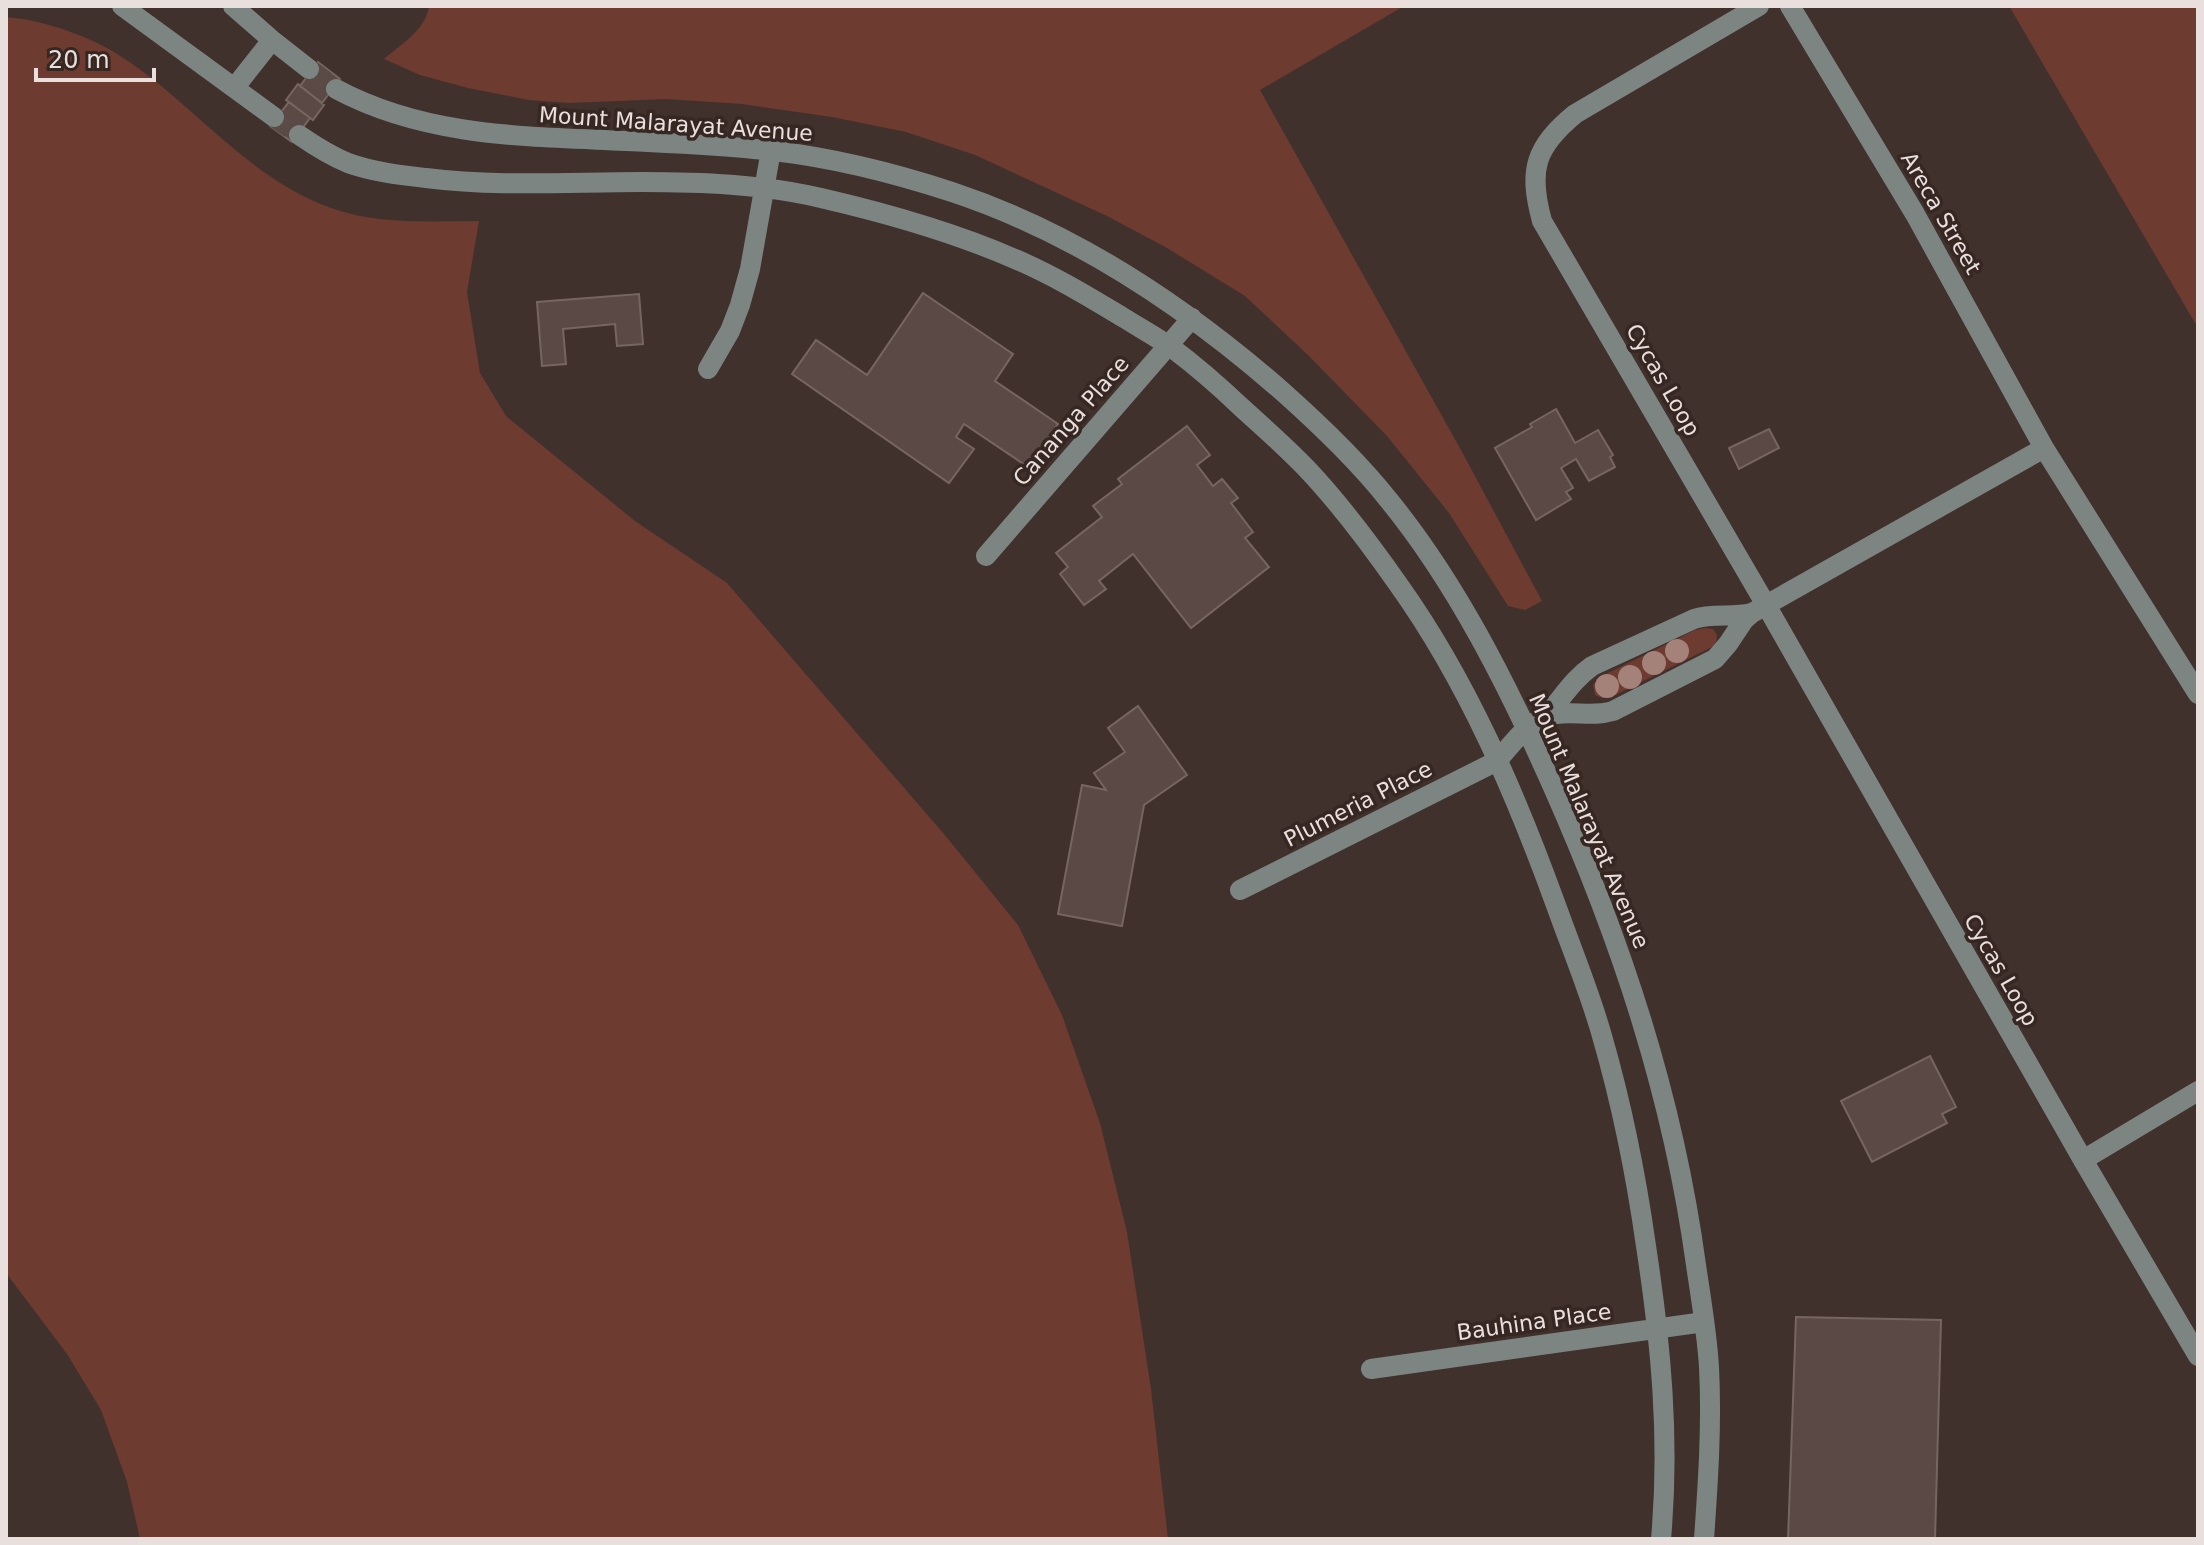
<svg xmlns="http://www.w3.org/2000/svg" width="2204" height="1545" font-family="'DejaVu Sans',sans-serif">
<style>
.green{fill:#6d3b2f}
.building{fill:#5a4944;stroke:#776560;stroke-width:2}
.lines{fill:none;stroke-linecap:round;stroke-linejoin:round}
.minor-tunnel{stroke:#5a4b47;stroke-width:20;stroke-dasharray:20 10;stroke-linecap:butt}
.minor{stroke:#7d8582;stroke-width:20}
.tree{fill:#a58279}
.labels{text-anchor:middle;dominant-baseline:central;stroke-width:7;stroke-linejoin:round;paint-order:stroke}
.street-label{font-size:22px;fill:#e9dfdc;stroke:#372723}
</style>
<rect width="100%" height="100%" fill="#41312d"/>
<path class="green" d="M429,6H1404L1260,90L1461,450L1542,601L1525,610L1508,606L1449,513L1387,436L1309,356L1245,296L1167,248L1107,216L975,155L906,132L832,117L742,104L666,99L569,103L529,100L468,88L420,75L384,59C401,44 426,30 429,6Z
M2009,6H2198V328Z
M6,17C49,21 96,38 131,63C199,110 253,182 334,209C380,225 431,221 479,221L467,292L480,373L506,416L635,521L727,583L944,834L1018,925L1062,1015L1100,1123L1127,1232L1151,1389L1168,1539H140L127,1482L101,1410L67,1354L6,1273Z
M1705,628L1713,629L1717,635L1716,644L1712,647L1611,697L1602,698L1595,695L1593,685L1600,677L1695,630Z"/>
<path class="building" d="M318,62L340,79L322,103L300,86Z
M298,84L324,105L313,120L286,100Z
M289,102L310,118L292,142L270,126Z
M923,293L1013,354L995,381L1058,424L1028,467L964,424L956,437L974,449L949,483L792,374L816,340L867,375Z
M639,294L643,344L617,346L615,324L563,329L566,364L542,366L537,302Z
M1556,409L1575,443L1598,430L1613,455L1610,457L1615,467L1589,481L1576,459L1561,468L1573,488L1566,492L1571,499L1536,520L1495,448L1532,427L1530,424Z
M1187,426L1210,455L1197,465L1213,486L1222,479L1238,498L1231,503L1253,532L1245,538L1269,567L1191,628L1133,554L1099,581L1106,589L1084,605L1060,574L1068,567L1056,553L1102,517L1093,506L1122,484L1118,479Z
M1769,429L1779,448L1739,469L1729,448Z
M1138,706L1187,775L1144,805L1122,926L1058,914L1082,785L1106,790L1094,773L1125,752L1108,728Z
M1930,1056L1956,1107L1942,1114L1947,1123L1872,1162L1841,1101Z
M1796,1317L1941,1320L1935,1539H1788Z"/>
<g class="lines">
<path class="minor-tunnel" d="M309,69L336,89
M274,117L299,135"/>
<path class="minor" d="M122,6L274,117
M233,6L272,40L309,69
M1759,6L1575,114C1535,147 1528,170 1542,221L1766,605L2083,1160L2198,1356
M1790,6L1915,214L2044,448
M235,87L272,40
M336,89C433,141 542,136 648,142C690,144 732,146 774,151C834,158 894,173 952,192C1076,233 1186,307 1283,392C1320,425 1356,459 1387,498C1456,582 1508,686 1552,785C1621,940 1673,1096 1696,1265C1701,1299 1707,1333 1709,1367C1712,1424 1708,1483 1704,1539
M299,135C315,146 331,156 348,163C373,172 400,175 426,178C497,187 569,182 641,182C700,182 762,184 821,198C886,213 953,232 1015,259C1053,275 1089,297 1124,318C1140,328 1157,337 1172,348C1196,366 1219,386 1241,407C1263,427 1286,447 1307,469C1340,504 1370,544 1398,584C1468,682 1516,795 1557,908C1572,950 1590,993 1602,1036C1622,1105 1636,1175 1646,1246C1661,1344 1670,1440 1661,1539
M708,369L730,331L740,305L750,269L771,150
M986,556L1192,318
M1544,718C1561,700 1572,680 1592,666L1694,619C1713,613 1733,618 1752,613
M1240,890L1497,761C1514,742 1529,718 1556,714C1575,711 1593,717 1613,711L1715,659L1728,644L1744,620L1752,613L2044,448L2198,694
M2083,1160L2198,1091
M1371,1369L1704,1322"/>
</g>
<g class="tree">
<circle cx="1677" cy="651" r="12"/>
<circle cx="1654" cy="663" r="12"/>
<circle cx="1630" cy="677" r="12"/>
<circle cx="1607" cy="686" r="12"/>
</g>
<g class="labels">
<g class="street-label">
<text transform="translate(676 124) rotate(4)">Mount Malarayat Avenue</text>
<text transform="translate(1941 213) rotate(60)">Areca Street</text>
<text transform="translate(1663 380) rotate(60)">Cycas Loop</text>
<text transform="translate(1071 421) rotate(-49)">Cananga Place</text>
<text transform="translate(1358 804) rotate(-27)">Plumeria Place</text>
<text transform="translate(1589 821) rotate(67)">Mount Malarayat Avenue</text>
<text transform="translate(2001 970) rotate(60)">Cycas Loop</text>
<text transform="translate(1534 1322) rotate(-8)">Bauhina Place</text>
</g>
</g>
<rect width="2204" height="1545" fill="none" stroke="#e9dfdc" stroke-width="16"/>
<path d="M36 68v12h118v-12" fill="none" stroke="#e9dfdc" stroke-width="4"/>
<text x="48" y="68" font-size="24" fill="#e9dfdc" stroke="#372723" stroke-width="6" paint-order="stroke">20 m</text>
</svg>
